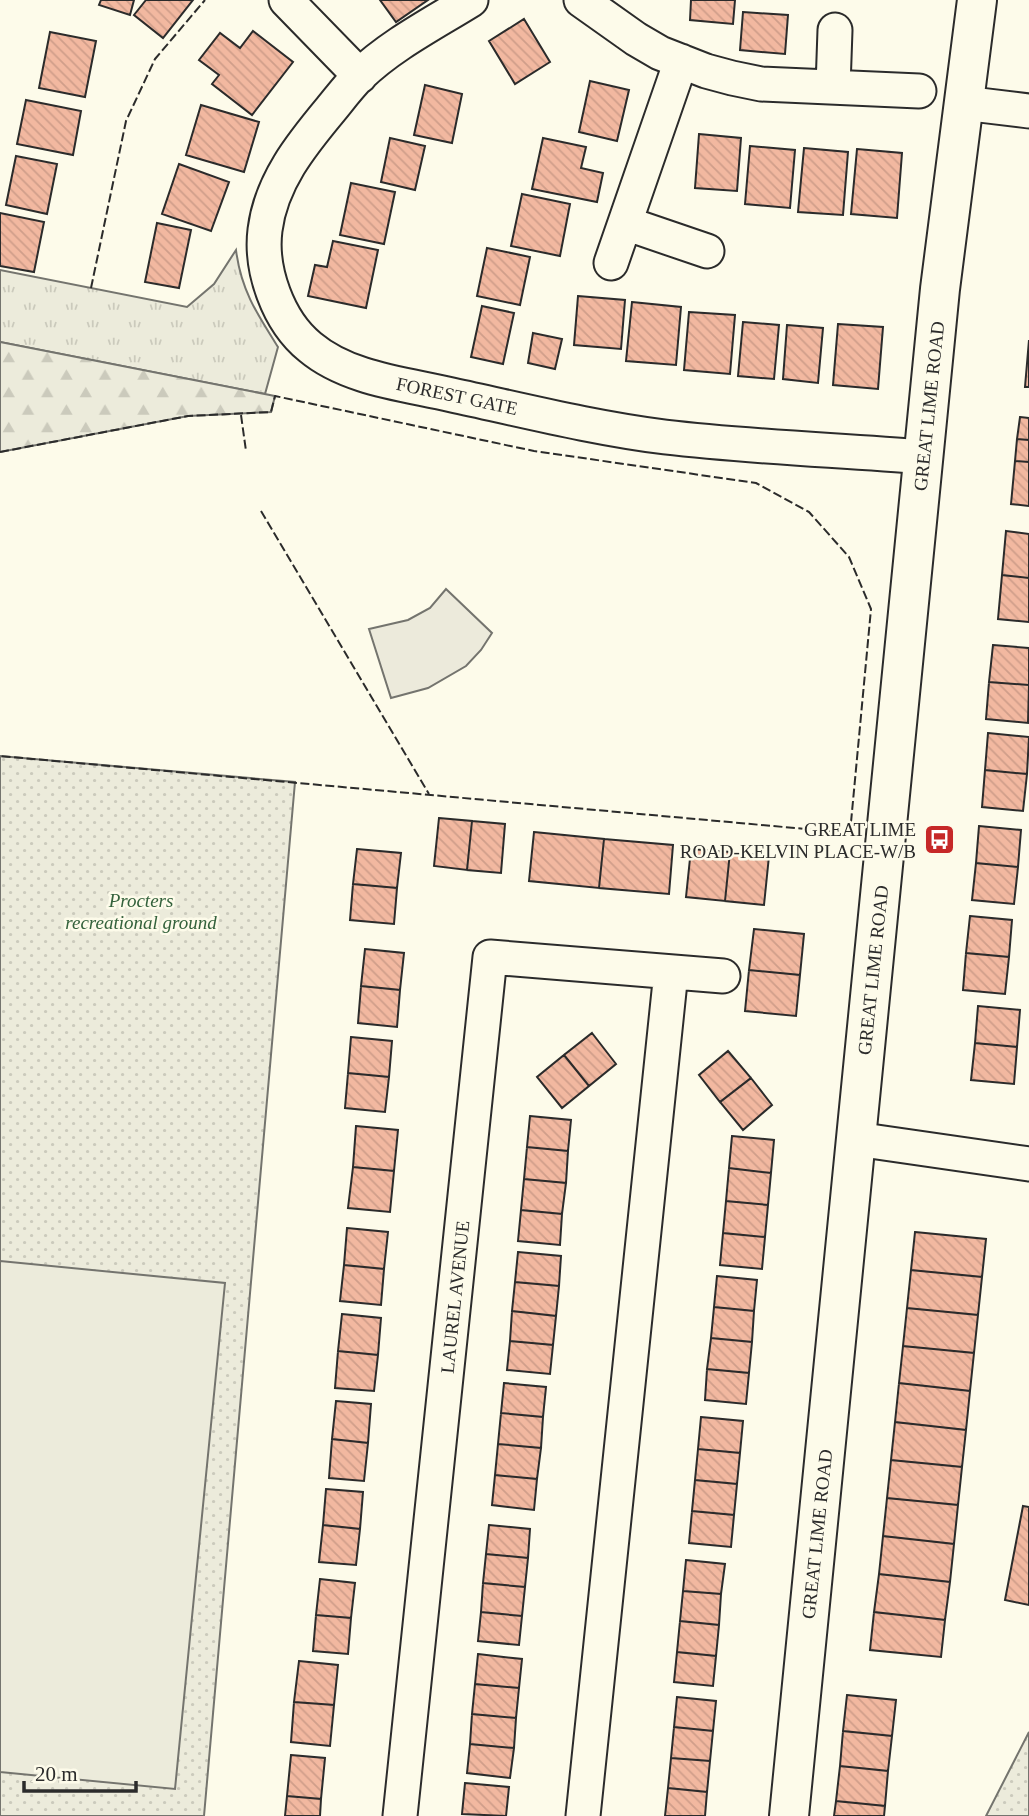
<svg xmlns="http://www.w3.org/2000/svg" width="1029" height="1816" font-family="'Times New Roman',serif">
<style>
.grass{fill:url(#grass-tufts);stroke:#74746e;stroke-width:2}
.forest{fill:url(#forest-firs);stroke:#74746e;stroke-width:2}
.park{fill:url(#park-dots);stroke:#74746e;stroke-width:2}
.garden{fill:#ecebdb;stroke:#74746e;stroke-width:2}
.parking{fill:#eceadb;stroke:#74746e;stroke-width:2}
.building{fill:url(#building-back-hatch);stroke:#2b2b2b;stroke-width:2}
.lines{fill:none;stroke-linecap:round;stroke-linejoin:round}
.minor-casing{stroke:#2b2b2b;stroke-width:37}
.secondary-casing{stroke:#2b2b2b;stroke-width:42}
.minor{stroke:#fdfbea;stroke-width:33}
.secondary{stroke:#fdfbea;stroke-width:38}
.fence{stroke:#2b2b2b;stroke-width:2;stroke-dasharray:9 3.5;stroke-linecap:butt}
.labels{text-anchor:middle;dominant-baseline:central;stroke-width:5;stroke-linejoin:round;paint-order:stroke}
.street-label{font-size:19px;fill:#2b2b2b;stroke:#fdfbea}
.poi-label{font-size:19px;fill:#2b2b2b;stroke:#fdfbea;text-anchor:end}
.park-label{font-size:19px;font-style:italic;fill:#34623c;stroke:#fdfbea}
</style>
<defs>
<pattern id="grass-tufts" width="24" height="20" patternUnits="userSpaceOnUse" patternTransform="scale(1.75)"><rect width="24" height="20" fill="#ecebdb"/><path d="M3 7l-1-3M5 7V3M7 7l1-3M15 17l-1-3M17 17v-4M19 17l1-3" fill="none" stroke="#cbcabc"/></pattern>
<pattern id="forest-firs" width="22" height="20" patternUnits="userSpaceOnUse" patternTransform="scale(1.75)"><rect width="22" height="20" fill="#ecebdb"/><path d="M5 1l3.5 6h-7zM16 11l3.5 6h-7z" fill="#cbcabc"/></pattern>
<pattern id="park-dots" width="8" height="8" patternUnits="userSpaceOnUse" patternTransform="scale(1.75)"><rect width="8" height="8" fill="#ecebdb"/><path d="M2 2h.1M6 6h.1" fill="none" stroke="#cbcabc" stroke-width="1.8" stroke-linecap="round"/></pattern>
<pattern id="building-back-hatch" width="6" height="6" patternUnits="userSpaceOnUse" patternTransform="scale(1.75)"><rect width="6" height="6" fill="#f2b8a0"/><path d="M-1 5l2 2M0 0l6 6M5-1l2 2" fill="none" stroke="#d09e8a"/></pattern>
</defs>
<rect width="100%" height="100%" fill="#fdfbea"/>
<path class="grass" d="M236,250C241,290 257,314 278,347L265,394L0,342V270L187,307L214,284Z"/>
<path class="forest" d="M0,342L275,396L271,412L188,416L0,452Z"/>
<path class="park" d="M0,756L295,782L204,1816H0Z
M1029,1732V1816H986Z"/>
<path class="garden" d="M0,1261L225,1283L175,1789L0,1772Z"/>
<path class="parking" d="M446,589L492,633L481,650L466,666L428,688L391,698L369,629L408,620L430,608Z"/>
<path class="building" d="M101,0H134L130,15L99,5Z
M146,0H193L163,38L134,15Z
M380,0H428L396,22Z
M691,0H735L733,24L690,20Z
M743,12L788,15L785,54L740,50Z
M524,19L550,62L515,84L489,41Z
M253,31L293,62L252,115L212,84L219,75L199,60L220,33L240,48Z
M50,32L96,41L85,97L39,88Z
M590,81L629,90L617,141L579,132Z
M425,85L462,94L452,143L414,135Z
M26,100L81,111L73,155L17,144Z
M201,105L259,122L244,172L186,155Z
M699,134L741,138L737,191L695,188Z
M390,138L425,146L415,190L381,182Z
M543,138L586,147L581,168L603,173L597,202L532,189Z
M750,146L795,150L790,208L745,204Z
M804,148L848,152L843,215L798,212Z
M857,149L902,153L897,218L851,214Z
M16,156L57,164L47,214L6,205Z
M179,164L229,182L211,231L162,214Z
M351,183L395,192L384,244L340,235Z
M522,194L570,204L560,256L511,246Z
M0,213L44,222L34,272L0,266Z
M157,223L191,230L179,288L145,282Z
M333,241L378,250L366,308L308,296L315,265L327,267Z
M487,248L530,257L520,305L477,296Z
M578,296L625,300L621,349L574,345Z
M632,302L681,307L676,365L626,361Z
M482,306L514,313L503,364L471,357Z
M689,312L735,315L730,374L684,370Z
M743,322L779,325L774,379L738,376Z
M838,324L883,327L878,389L833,385Z
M787,325L823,328L818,383L783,379Z
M533,333L562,339L555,369L528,363Z
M1029,340V387H1025Z
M1020,417L1029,418V440L1017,439Z
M1017,439L1029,440V462L1015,461Z
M1015,461L1029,462V506L1011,504Z
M1006,531L1029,534V578L1002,575Z
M1002,575L1029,578V622L998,619Z
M993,645L1029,648V685L989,682Z
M989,682L1029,685L1028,723L986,719Z
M988,733L1029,737L1027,774L985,770Z
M985,770L1027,774L1023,811L982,807Z
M439,818L472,821L467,870L434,866Z
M472,821L505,824L501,873L467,870Z
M979,826L1021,830L1018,867L976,863Z
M534,832L604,839L599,888L529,881Z
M604,839L673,845L669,894L599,888Z
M357,849L401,853L397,888L353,884Z
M691,849L730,852L725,901L686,897Z
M730,852L769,856L764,905L725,901Z
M976,863L1018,867L1014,904L972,900Z
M353,884L397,888L394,924L350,920Z
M970,916L1012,920L1009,957L966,953Z
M754,929L804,934L800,975L749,970Z
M365,949L404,953L400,990L361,986Z
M966,953L1009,957L1005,994L963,990Z
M749,970L800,975L796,1016L745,1011Z
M361,986L400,990L397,1027L358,1023Z
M978,1006L1020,1010L1017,1047L975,1043Z
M592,1033L616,1064L589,1086L564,1055Z
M351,1037L392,1041L389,1077L348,1073Z
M975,1043L1017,1047L1014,1084L971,1080Z
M728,1051L751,1078L720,1102L699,1075Z
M564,1055L589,1086L562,1108L537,1077Z
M348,1073L389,1077L385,1112L345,1108Z
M751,1078L772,1105L743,1130L720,1102Z
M530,1116L571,1120L568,1151L527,1147Z
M356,1126L398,1130L394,1171L353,1167Z
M732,1136L774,1140L771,1173L729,1168Z
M527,1147L568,1151L566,1183L524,1179Z
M353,1167L394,1171L390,1212L348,1208Z
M729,1168L771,1173L768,1205L726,1201Z
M524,1179L566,1183L562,1214L521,1210Z
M726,1201L768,1205L765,1237L723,1233Z
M521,1210L562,1214L560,1245L518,1241Z
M347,1228L388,1232L384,1269L344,1265Z
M915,1232L986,1239L982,1277L911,1270Z
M723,1233L765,1237L762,1269L720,1265Z
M518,1252L561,1256L559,1286L515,1282Z
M344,1265L384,1269L381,1305L340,1301Z
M911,1270L982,1277L978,1315L907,1308Z
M717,1276L757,1280L754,1311L714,1307Z
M515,1282L559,1286L556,1316L512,1311Z
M714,1307L754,1311L752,1342L711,1338Z
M907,1308L978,1315L974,1353L903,1346Z
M512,1311L556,1316L553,1345L510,1341Z
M342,1314L381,1318L378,1355L338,1351Z
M711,1338L752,1342L749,1373L707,1369Z
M510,1341L553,1345L550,1374L507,1370Z
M903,1346L974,1353L970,1391L899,1383Z
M338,1351L378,1355L374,1391L335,1388Z
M707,1369L749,1373L746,1404L705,1400Z
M504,1383L546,1387L543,1417L501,1413Z
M899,1383L970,1391L966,1430L895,1422Z
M336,1401L371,1404L368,1443L332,1439Z
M501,1413L543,1417L541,1448L498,1444Z
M701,1417L743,1421L740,1453L698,1449Z
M895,1422L966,1430L962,1467L891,1460Z
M332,1439L368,1443L364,1481L329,1478Z
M498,1444L541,1448L537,1479L495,1475Z
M698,1449L740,1453L737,1484L695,1480Z
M891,1460L962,1467L958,1505L887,1498Z
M495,1475L537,1479L534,1510L492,1505Z
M695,1480L737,1484L734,1515L692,1511Z
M326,1489L363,1492L360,1529L323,1525Z
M887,1498L958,1505L954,1544L883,1536Z
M1023,1506L1029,1507V1605L1005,1600Z
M692,1511L734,1515L731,1547L689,1543Z
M323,1525L360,1529L356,1565L319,1562Z
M489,1525L530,1529L528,1558L486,1554Z
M883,1536L954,1544L950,1582L879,1574Z
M486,1554L528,1558L525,1587L483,1583Z
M686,1560L725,1564L721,1594L683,1591Z
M879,1574L950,1582L945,1620L874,1612Z
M320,1579L355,1583L351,1618L316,1615Z
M483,1583L525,1587L522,1616L481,1612Z
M683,1591L721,1594L719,1625L680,1621Z
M481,1612L522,1616L519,1645L478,1641Z
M874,1612L945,1620L941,1657L870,1650Z
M316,1615L351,1618L348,1654L313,1651Z
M680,1621L719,1625L716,1656L677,1652Z
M677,1652L716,1656L713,1686L674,1682Z
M478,1654L522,1659L519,1688L475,1684Z
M299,1661L338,1665L334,1705L294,1702Z
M475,1684L519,1688L516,1718L472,1714Z
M847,1695L896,1700L892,1736L843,1731Z
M677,1697L716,1701L713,1731L674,1727Z
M294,1702L334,1705L330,1746L291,1742Z
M472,1714L516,1718L514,1748L470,1744Z
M674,1727L713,1731L710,1761L671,1758Z
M843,1731L892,1736L888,1771L840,1766Z
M470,1744L514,1748L510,1778L467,1773Z
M291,1755L325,1758L321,1799L287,1796Z
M671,1758L710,1761L707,1792L668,1788Z
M840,1766L888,1771L885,1806L836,1801Z
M465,1783L509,1787L506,1816L462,1814Z
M668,1788L707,1792L705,1816H665Z
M287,1796L321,1799L320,1816H285Z
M836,1801L885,1806L884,1816H834Z"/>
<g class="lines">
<defs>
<path id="minor" d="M286,0L360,76
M471,0C434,23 391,45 359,76C349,86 340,98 331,109C301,145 271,182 265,230C260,270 278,321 310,347C348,379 405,384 452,395C522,410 593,428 665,437C750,447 838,450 924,457
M581,0L636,39L660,53L706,71L732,78L761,84L919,91
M833,87L835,30
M963,103L1029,111
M625,223L707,251
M611,263L681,61
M856,1139L1029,1164
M400,1816L490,957L723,976
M583,1816L671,972"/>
<path id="secondary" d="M789,1816L940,289L977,0"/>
</defs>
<use href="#minor" class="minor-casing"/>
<use href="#secondary" class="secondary-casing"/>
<use href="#minor" class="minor"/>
<use href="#secondary" class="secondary"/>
<path class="fence" d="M91,288L126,121L155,59L205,0
M241,415L246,451
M0,452L188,416L271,412L275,396L534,451L756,483L809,512L849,557L871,609L850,833L0,756
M261,511L429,794"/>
</g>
<defs>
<symbol id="bus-square" viewBox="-11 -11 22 22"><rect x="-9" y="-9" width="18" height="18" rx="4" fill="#c62828" stroke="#fdfbea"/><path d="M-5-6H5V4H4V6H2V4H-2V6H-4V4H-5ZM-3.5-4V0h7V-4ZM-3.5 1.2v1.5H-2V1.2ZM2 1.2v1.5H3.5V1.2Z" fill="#fff"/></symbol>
</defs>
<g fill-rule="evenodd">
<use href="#bus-square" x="922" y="822" width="35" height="35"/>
</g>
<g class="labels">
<g class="street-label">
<text transform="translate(457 396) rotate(12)">FOREST GATE</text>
<text transform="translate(929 406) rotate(-84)">GREAT LIME ROAD</text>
<text transform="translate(873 970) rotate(-84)">GREAT LIME ROAD</text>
<text transform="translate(455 1297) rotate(-84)">LAUREL AVENUE</text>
<text transform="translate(817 1534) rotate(-84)">GREAT LIME ROAD</text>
</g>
<g class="poi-label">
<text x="916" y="829">GREAT LIME<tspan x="916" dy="22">ROAD-KELVIN PLACE-W/B</tspan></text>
</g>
<g class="park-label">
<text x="141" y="900">Procters<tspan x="141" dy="22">recreational ground</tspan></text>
</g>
</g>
<path d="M24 1781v10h112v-10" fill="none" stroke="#2b2b2b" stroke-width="3.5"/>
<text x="35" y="1781" font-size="21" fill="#2b2b2b" stroke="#fdfbea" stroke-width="5" paint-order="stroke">20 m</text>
</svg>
